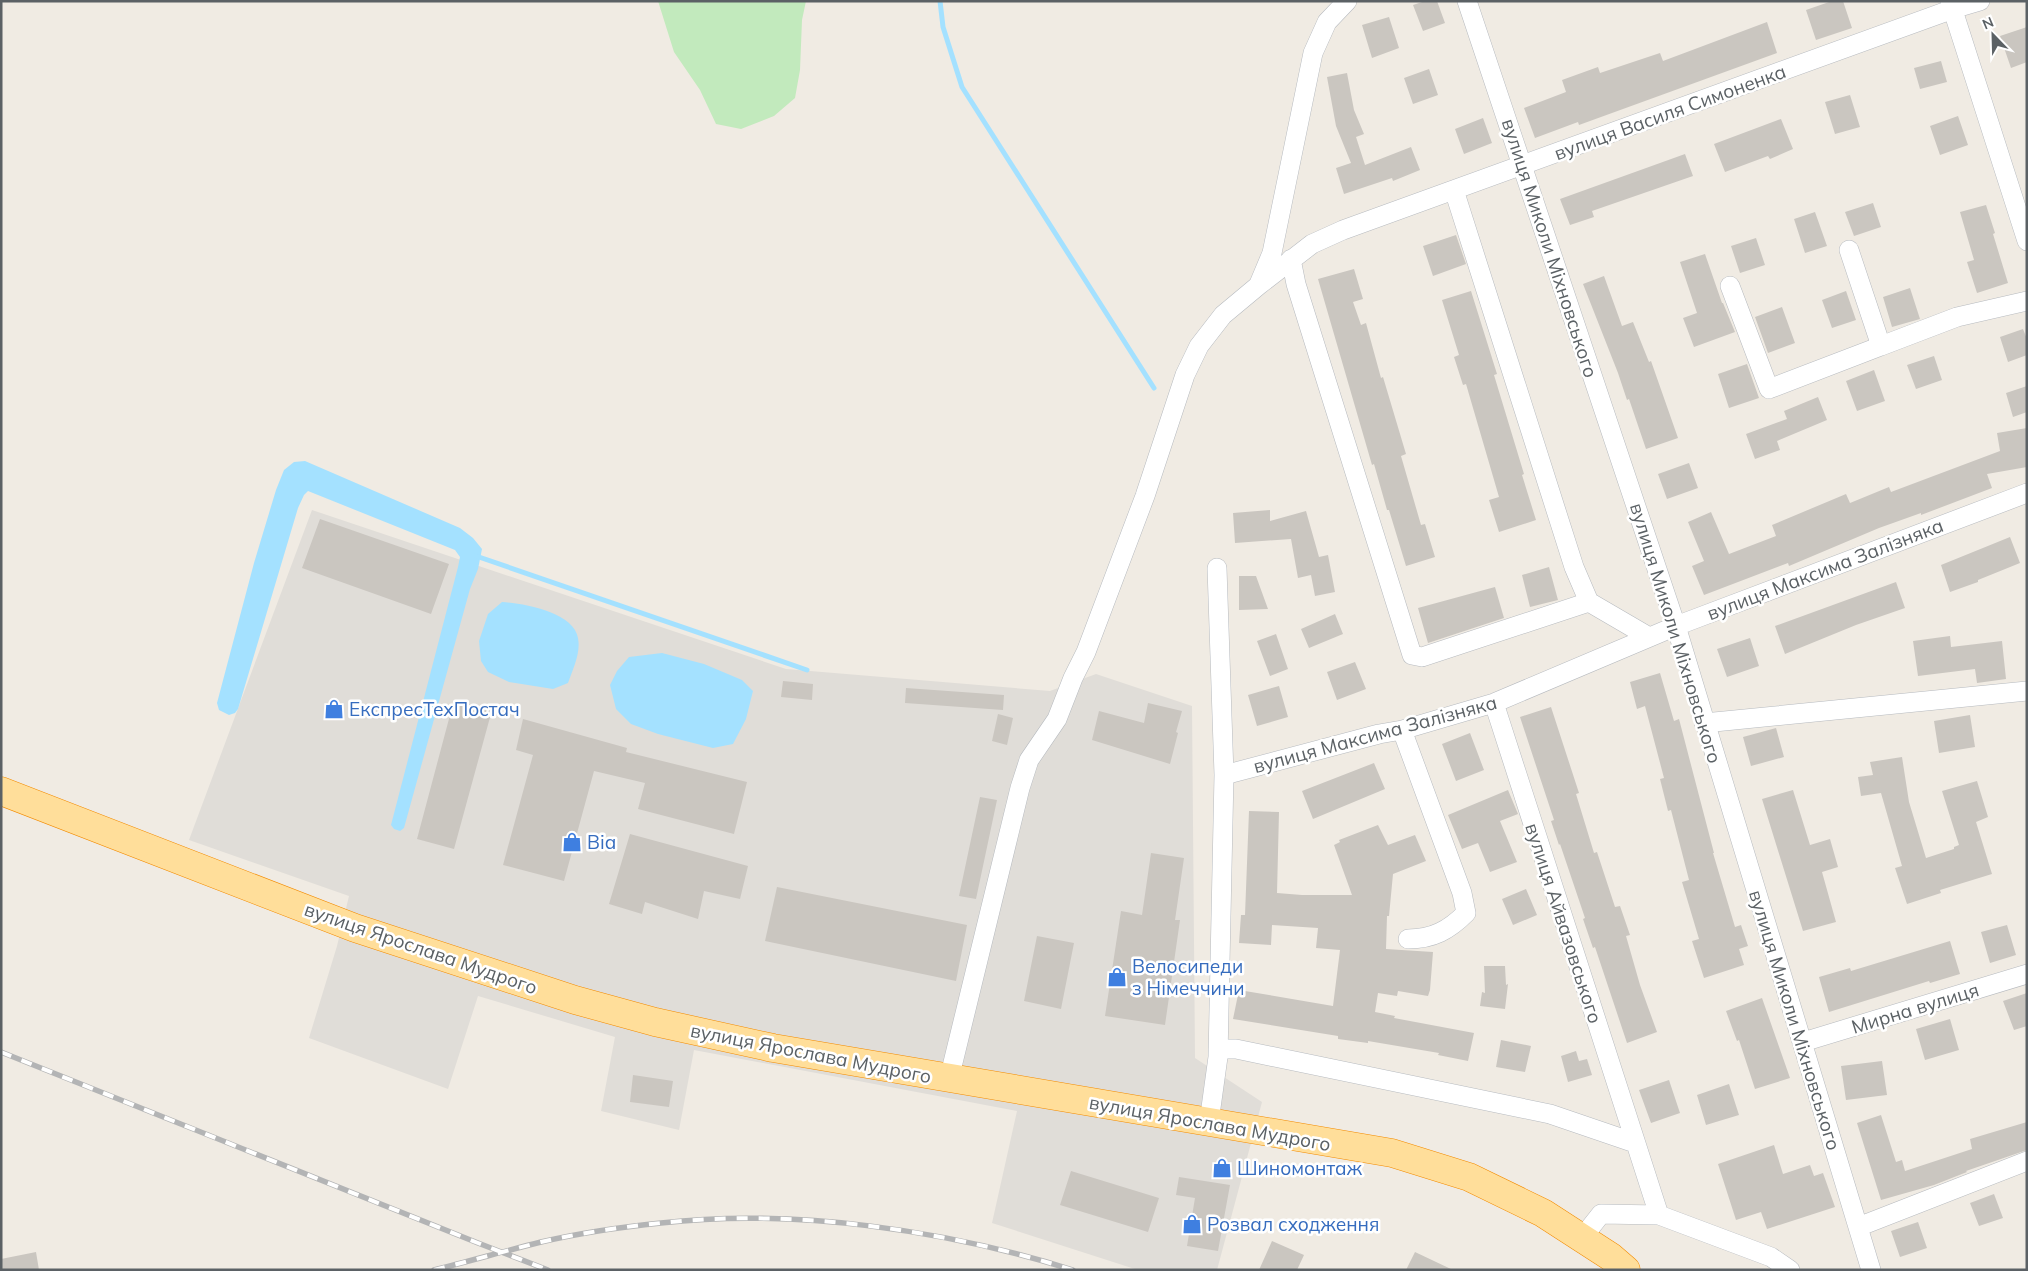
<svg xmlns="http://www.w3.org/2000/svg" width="2028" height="1271" font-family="Mulish,sans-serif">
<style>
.industrial{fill:#e0ddd8}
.green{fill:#c2eabd}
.water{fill:#a4e1ff}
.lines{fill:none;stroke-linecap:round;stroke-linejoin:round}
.stream{stroke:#a4e1ff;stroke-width:5}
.building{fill:#cac6c0}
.minor-casing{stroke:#b6babf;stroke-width:20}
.trunk-casing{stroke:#f38b00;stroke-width:29}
.minor{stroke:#fff;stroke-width:19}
.trunk{stroke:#ffde9a;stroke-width:28}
.rail-casing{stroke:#b3b4b5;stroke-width:5.5}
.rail{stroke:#fff;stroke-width:4;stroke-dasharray:11;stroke-linecap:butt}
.labels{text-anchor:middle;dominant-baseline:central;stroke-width:5;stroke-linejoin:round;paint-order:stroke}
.street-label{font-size:19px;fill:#5b6165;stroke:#fff}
.shop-label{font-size:19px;fill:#366cbe;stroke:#fff;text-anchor:start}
</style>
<rect width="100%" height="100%" fill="#f0ebe3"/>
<path class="industrial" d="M312,510L786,669L1050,691L1096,674L1192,706L1195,1058L1262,1102L1217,1270H1138L992,1223L1017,1111L694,1050L679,1130L601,1111L615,1037L478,996L448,1089L309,1038L337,946L349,896L189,840Z"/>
<path class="green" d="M658,1H806L802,20L800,70L795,98L774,116L741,129L716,124L700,90L674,52Z"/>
<path class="water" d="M305,461L460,528L473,538L482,549L478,569L470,589L404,828L400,831L394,829L391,825L458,567L460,557L455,550L308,491L304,495L298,508L238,709L235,713L229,715L219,710L217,703L254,563L276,490L284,470L294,462Z
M502,602C523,603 574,612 578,638C581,653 573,669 568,683L553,689L509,682L488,672L481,661L479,641L488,614Z
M662,653L704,664L742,680L753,691L746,719L733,744L713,748L658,734L631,724L616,709L610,685L617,671L629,657Z"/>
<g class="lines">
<path class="stream" d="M940,1L943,27L962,87L1154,388
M476,556L807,670"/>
</g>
<path class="building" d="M1425,1H1437L1445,23L1423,31L1413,5Z
M1832,1H1843L1852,28L1816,40L1806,10Z
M1389,17L1399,48L1372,58L1362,25Z
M1767,22L1777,53L1579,125L1578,122L1535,138L1524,108L1566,92L1562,80L1598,67L1600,73L1660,53L1663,61Z
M2027,27V62L2011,68L2000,36Z
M1941,61L1947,82L1920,89L1914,68Z
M1429,69L1438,95L1413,104L1404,78Z
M1347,73L1354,110L1364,134L1356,137L1365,165L1411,147L1420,170L1393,181L1392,178L1344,194L1336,168L1351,163L1336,126L1327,77Z
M1850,95L1860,127L1835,134L1825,102Z
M1958,116L1968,145L1940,155L1930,126Z
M1483,118L1492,143L1464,154L1455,129Z
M1781,119L1793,149L1770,159L1768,156L1725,172L1714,144Z
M1685,154L1693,176L1592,211L1594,217L1570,225L1560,199Z
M1873,203L1881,227L1854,236L1845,212Z
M1986,205L1995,233L1993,234L2008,283L1977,293L1967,262L1974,260L1960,212Z
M1815,212L1827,246L1805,253L1794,219Z
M1456,235L1466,264L1433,276L1423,246Z
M1756,238L1765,265L1740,273L1731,246Z
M1705,254L1722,303H1723L1735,332L1694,347L1683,318L1697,313L1680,262Z
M1354,269L1363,299L1353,302L1361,325L1366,323L1381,378L1383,377L1406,454L1401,456L1421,525L1425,524L1435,557L1406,566L1389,510H1387L1374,464L1372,465L1318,279Z
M1604,276L1622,326L1633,322L1649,362L1651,361L1678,438L1646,449L1629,399L1627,400L1618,373L1583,284Z
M1910,288L1920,319L1892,327L1883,297Z
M1471,291L1497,374L1494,375L1524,474L1522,475L1536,520L1499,532L1489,500L1499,497L1466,384L1463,385L1454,357L1459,355L1442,300Z
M1846,291L1856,320L1832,328L1822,300Z
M1782,307L1795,343L1768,353L1755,317Z
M2023,329L2027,339V355L2008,362L2000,337Z
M1934,356L1942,380L1916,389L1907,365Z
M1747,364L1759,398L1729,408L1718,374Z
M1874,370L1885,401L1857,411L1846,381Z
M2027,386V412L2013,417L2006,393Z
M1818,397L1827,420L1777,441L1780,450L1755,459L1746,434L1787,419L1784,411Z
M2027,428V467L1987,474L1992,488L1921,515V513L1879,528L1789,566L1788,563L1704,595L1692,566L1704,561L1688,522L1711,512L1729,554L1776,536L1772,525L1846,494L1850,503L1889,487L1891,492L2000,451L1997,433Z
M1689,463L1698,488L1667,499L1658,474Z
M1270,510V521L1306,511L1319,557L1328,555L1335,592L1315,596L1311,575L1298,578L1291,539L1235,543L1233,513Z
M320,519L449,564L431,614L302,568Z
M2010,537L2020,563L1978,580V582L1950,592L1941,565Z
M1549,567L1558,600L1530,607L1522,575Z
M1239,576H1256L1268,609L1239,610Z
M1896,582L1905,608L1856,625L1785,654L1775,626Z
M1495,587L1504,618L1428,643L1418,608Z
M1335,614L1343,634L1309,648L1301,629Z
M1276,634L1288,669L1270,676L1257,641Z
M1950,636L1951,647L2002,641L2006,679L1977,683L1975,669L1918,676L1913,641Z
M1750,638L1759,666L1727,677L1717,649Z
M1355,662L1366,689L1337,700L1327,672Z
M1660,673L1674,721L1679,719L1714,853H1713L1735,927L1741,925L1748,946L1739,949L1744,965L1704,978L1692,941L1699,939L1682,882L1689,880L1671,810L1668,811L1660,779L1664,778L1645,706L1637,709L1630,682Z
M783,681L813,684L812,700L781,697Z
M1279,686L1288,717L1257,726L1248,695Z
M906,688L1004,695L1003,710L905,703Z
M454,700L492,710L454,849L417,839Z
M1148,703L1182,711L1176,732L1178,733L1170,764L1092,740L1099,711L1144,723Z
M1551,707L1579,793L1576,794L1594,853L1597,852L1615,907L1620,906L1630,935L1626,936L1640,985L1657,1032L1627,1043L1595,947L1593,948L1583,919L1585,918L1560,844L1559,845L1551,821L1554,820L1520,717Z
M998,714L1013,718L1007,745L992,741Z
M1970,715L1975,747L1939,753L1934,721Z
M523,719L627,748L626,752L747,782L734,834L638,809L645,783L594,771L564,881L503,865L533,755L516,750Z
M1776,728L1784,757L1751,766L1743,737Z
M1470,733L1484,770L1456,781L1442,744Z
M1902,757L1909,802L1926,858L1954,849V847L1959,845L1942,791L1977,781L1988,817L1976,822L1992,874L1940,890L1941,893L1907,904L1895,868L1902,866L1881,793L1861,796L1858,777L1873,775L1870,762Z
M1374,763L1385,789L1313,819L1302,791Z
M1508,790L1518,814L1500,821L1517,862L1490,872L1478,843L1462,849L1448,815Z
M1793,790L1810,845L1830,839L1838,867L1822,872L1836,922L1803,931L1762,799Z
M980,797L997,800L976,899L959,896Z
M1249,811L1279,812L1277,893L1302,895H1352L1334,845L1340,842L1339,840L1378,825L1388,845L1415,835L1426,861L1393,874L1389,916H1387L1386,949L1433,952L1430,990L1428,996L1398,991L1397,996L1378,993L1375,1012L1395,1016L1394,1018L1474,1033L1468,1061L1438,1055L1439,1053L1368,1041V1043L1338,1039V1036L1233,1019L1239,990L1333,1006L1340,950L1316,948L1318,928L1272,925L1271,945L1239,943L1241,915H1245Z
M630,834L748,866L740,899L704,891L698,919L645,902L642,914L609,904Z
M1151,853L1184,858L1175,920H1180L1165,1025L1105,1016L1121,911L1142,915Z
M777,887L967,925L956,981L765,941Z
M1526,889L1537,915L1513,925L1502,899Z
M2007,925L2016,955L1990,963L1981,932Z
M1037,936L1074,943L1061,1009L1024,1001Z
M1950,941L1960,974L1930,983L1929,981L1829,1012L1819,977L1850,968L1851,971Z
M1484,966H1505L1506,985L1508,984L1505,1009L1480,1006L1482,992L1485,993Z
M2027,993V1026L2014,1030L2003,1001Z
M1762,998L1790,1078L1755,1089L1739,1040L1737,1041L1726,1011Z
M1950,1019L1959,1050L1925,1060L1916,1029Z
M1501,1040L1531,1046L1525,1072L1496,1067Z
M1576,1051L1579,1061L1587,1059L1592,1075L1568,1082L1561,1056Z
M1882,1061L1887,1095L1846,1100L1841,1066Z
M633,1075L673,1081L669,1107L630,1102Z
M1669,1080L1680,1113L1651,1123L1639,1090Z
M1729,1084L1739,1115L1706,1125L1697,1095Z
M1881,1115L1896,1162L1902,1160L1905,1171L1972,1149L1970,1139L2027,1122V1150L1966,1171L1967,1172L1934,1185L1881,1200L1857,1123Z
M1774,1145L1783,1174L1810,1165L1814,1176L1823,1173L1835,1207L1767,1229L1761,1212L1736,1220L1718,1164Z
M1071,1171L1159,1198L1148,1232L1060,1205Z
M1179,1177L1230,1185L1218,1251L1187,1246L1195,1198L1176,1195Z
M1994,1194L2003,1218L1979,1226L1970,1203Z
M1918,1222L1927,1248L1900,1257L1891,1231Z
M1272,1241L1304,1255L1297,1270H1259Z
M36,1252L39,1270H1V1259Z
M1415,1252L1453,1270H1406Z"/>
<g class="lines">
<defs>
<path id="minor" d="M1467,1L1676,626L1871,1270
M1950,1L2027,241
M1454,190L1574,567L1589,602
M1291,259L1296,284L1412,655L1422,657L1589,602L1649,637
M1259,284L1272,253L1313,53L1327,22L1347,1
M1730,286L1769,389L1881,346L1849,250
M1881,346L1957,317L2027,301
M1494,703L1659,1215
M1704,723L2027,691
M1402,730L1462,893L1466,913C1449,930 1433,939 1408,939
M1224,775L1379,734L1402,730L1494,703L1676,626L2027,493
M1803,1042L2027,974
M1218,1049H1236L1550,1114L1635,1143
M949,1079L1020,788L1029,760L1057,719L1073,678L1086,652L1145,496L1185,375L1199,346L1223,315L1259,285L1312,244L1343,230L1953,9L1980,1
M1209,1122L1218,1057L1224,775L1217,568
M1858,1227L2027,1161
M1582,1238L1601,1214L1659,1215L1771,1257L1790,1270"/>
<path id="trunk" d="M1,791L355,928L575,1000L655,1022L773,1048L1392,1153L1469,1177L1543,1213L1611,1257L1626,1270"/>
</defs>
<use href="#minor" class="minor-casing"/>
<use href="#trunk" class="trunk-casing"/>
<use href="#minor" class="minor"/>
<use href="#trunk" class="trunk"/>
<defs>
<path id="rail" d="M1,1052L478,1243L548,1270
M434,1270C470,1261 505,1251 541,1242C580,1233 621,1227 661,1223C794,1208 946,1230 1073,1270"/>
</defs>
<use href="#rail" class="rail-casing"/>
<use href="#rail" class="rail"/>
</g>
<defs>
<symbol id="shop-bare" viewBox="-9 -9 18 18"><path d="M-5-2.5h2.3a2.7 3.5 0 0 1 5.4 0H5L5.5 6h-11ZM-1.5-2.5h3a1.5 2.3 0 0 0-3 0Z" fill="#3f7fe0" stroke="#fff" stroke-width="2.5" paint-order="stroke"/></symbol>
</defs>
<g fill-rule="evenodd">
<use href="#shop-bare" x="320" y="695" width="28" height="28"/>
<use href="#shop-bare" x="558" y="828" width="28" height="28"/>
<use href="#shop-bare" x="1103" y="963" width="28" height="28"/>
<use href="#shop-bare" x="1208" y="1154" width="28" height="28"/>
<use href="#shop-bare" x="1178" y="1210" width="28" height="28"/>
</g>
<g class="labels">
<g class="street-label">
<text transform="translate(1670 112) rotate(-20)">вулиця Василя Симоненка</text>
<text transform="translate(1550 248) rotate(72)">вулиця Миколи Міхновського</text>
<text transform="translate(1825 569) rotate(-21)">вулиця Максима Залізняка</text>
<text transform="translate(1676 633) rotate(73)">вулиця Миколи Міхновського</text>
<text transform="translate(1375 734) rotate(-15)">вулиця Максима Залізняка</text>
<text transform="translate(1564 923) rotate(72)">вулиця Айвазовського</text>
<text transform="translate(421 948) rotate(19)">вулиця Ярослава Мудрого</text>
<text transform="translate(1915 1008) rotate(-17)">Мирна вулиця</text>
<text transform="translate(1795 1020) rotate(73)">вулиця Миколи Міхновського</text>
<text transform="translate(811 1053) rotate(11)">вулиця Ярослава Мудрого</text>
<text transform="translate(1210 1123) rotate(10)">вулиця Ярослава Мудрого</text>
</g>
<g class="shop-label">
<text x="349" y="709">ЕкспресТехПостач</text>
<text x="587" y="842">Віа</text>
<text x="1132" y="966">Велосипеди<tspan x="1132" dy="22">з Німеччини</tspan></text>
<text x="1237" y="1168">Шиномонтаж</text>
<text x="1207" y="1224">Розвал сходження</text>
</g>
</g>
<rect width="2028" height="1271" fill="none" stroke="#5b6165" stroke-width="5"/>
<g transform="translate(1993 35) rotate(337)" stroke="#ffffff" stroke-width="4" paint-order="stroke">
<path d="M0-4L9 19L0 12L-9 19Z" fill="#5b6165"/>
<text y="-8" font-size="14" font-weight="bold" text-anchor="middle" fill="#5b6165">N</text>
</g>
</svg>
